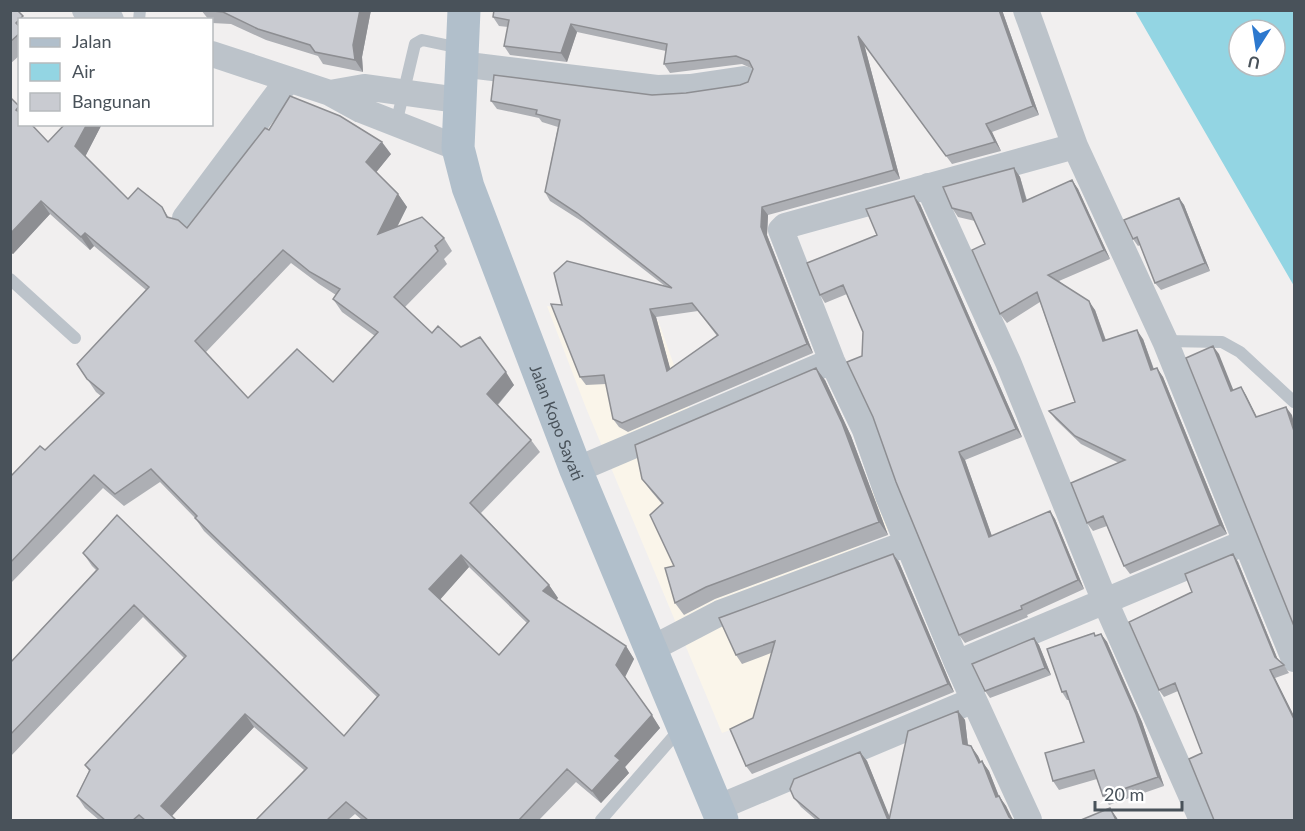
<svg xmlns="http://www.w3.org/2000/svg" width="1305" height="831" font-family="Lato,sans-serif">
<style>
.commercial{fill:#faf5ea}
.water{fill:#93d5e3;fill-rule:evenodd}
.lines{fill:none;stroke-linecap:round;stroke-linejoin:round}
.service{stroke:#bcc3ca;stroke-width:12}
.minor{stroke:#bcc3ca;stroke-width:26}
.primary{stroke:#b1bfcb;stroke-width:33}
.wall{fill:#adafb4;fill-rule:evenodd}
.shaded-wall{fill:#8d8e92}
.building{fill:#c9cbd1;stroke:#8d8e92;stroke-width:1.5;fill-rule:evenodd}
.labels{text-anchor:middle;dominant-baseline:central;stroke-width:5;stroke-linejoin:round;paint-order:stroke}
.street-label{font-size:16px;fill:#49525a;stroke:#fff}
</style>
<rect width="100%" height="100%" fill="#f1efef"/>
<path class="commercial" d="M547,306L658,320L693,419L819,505L882,487L897,525L785,588L834,693L722,733L586,408Z"/>
<path class="water" d="M1135,11H1294V286ZM1239,30H1275V66H1239Z"/>
<g class="lines">
<path class="service" d="M139,20L140,10
M396,124L415,44L422,40L460,48
M10,279L75,338
M1165,341L1222,342L1240,352L1294,402
M601,820L680,729"/>
<path class="minor" d="M85,10L111,20
M1026,10L1075,146L1165,341L1246,542
M212,54L330,93L361,110L458,148
M460,64L657,88L690,87L744,79
M330,93L364,87L458,100
M928,186L1008,362L1104,599L1202,820
M185,218L288,80
M576,470L832,361
M651,649L720,613L908,543
M957,663L1246,542L1294,659
M717,808L974,700
M1029,820L957,663L888,496L865,430L832,361L781,230L785,226L1075,146"/>
<path class="primary" id="s1" d="M464,10L458,148L468,187L576,470L722,820"/>
</g>
<path class="wall" d="M10,10L20,20V55L10,64Z
M201,10H371L362,57L363,72L323,64L318,56L266,40L231,24L212,23V20H209Z
M1002,10L1039,115L992,132L1001,151L952,164L864,44L900,179L768,215L767,235L813,353L628,432L619,427L613,419L606,384L586,385L580,377L562,305L665,286L583,222L550,201L545,192L558,127L542,122L539,118L497,109L491,101L686,93L740,85L748,82L753,69L742,64L670,73L664,64L666,51L577,32L567,62L510,55L504,46L508,27L499,26L493,17L894,11ZM698,311L717,336L670,369L656,317Z
M10,97L20,107V124L48,142L65,124H102L85,156L128,199L162,207L169,218L187,228L269,130L391,154L376,172L398,194L407,207L397,227L444,238L452,251L444,259L447,264L405,307L432,333L461,347L514,385L498,405L531,440L540,452L481,513L549,585L558,598L556,600L626,646L634,659L625,677L660,728L625,767L629,773L601,803L576,782L539,820H362L355,814L348,820H256L304,770L254,727L172,816L176,820H99L85,808L77,796L89,771L85,765L184,658L143,617L10,757V663L96,570L92,566L83,553L344,736L377,697L204,531L195,518L160,482L124,506L103,488L10,584V477L45,450L101,396L96,392L77,364L146,290L94,246L90,250L50,214L13,254L10,252ZM291,263L319,284L336,295L333,299L342,312L375,336L333,382L248,398L206,352ZM469,567L527,623L499,655L440,599Z
M1014,168L1020,177L1027,200L1072,180L1078,189L1110,259L1059,281L1095,310L1106,340L1143,339L1154,369L1157,368L1163,377L1227,534L1130,574L1124,566L1107,526L1093,531L1087,523L1119,463L1081,444L1056,420L1049,411L1075,402L1040,302L1007,323L1000,314L985,244L975,221L958,217L952,208Z
M1179,198L1184,205L1210,271L1161,290L1155,283L1140,245L1138,246L1133,239Z
M920,204L1022,437L965,460L992,536L1050,511L1055,519L1084,589L1027,615L1028,617L965,643L959,635L862,356L863,332L847,294L825,303L820,295L877,235Z
M825,380L851,436L888,535L715,599L684,615L675,603L674,566L662,504L651,491L642,479Z
M893,554L899,562L954,692L752,774L746,766L771,653L742,664L736,655Z
M1233,554L1238,562L1278,660L1284,665L1289,673L1275,678L1294,716V820L1202,753L1178,691L1164,697L1159,690L1192,592Z
M1094,633L1096,636L1101,634L1107,642L1142,722L1164,786L1109,805L1103,796L1097,779L1059,790L1053,781L1084,742L1069,700H1067L1062,692Z
M1034,638L1039,645L1051,675L990,698L985,691Z
M958,711L965,720L968,746H971L978,756L981,762L982,761L989,771L999,796L1006,806L1013,820H816L801,807L794,798L860,752L867,761L890,819Z"/>
<path class="shaded-wall" d="M360,10H371L362,57L363,72L355,60L353,45Z
M999,10H1002L1039,115L1033,106Z
M571,24L577,32L567,62L561,53Z
M858,36L864,44L900,179L894,170Z
M87,124H102L84,159L75,146Z
M986,124L992,132L1001,151L995,142Z
M382,142L391,154L374,175L366,162Z
M1014,168L1020,177L1029,210L1023,202Z
M1072,180L1078,189L1110,259L1104,250Z
M398,194L407,207L387,247L378,234Z
M914,196L920,204L1022,437L1016,429Z
M1179,198L1184,205L1210,271L1205,263Z
M41,201L50,214L13,254L10,251V234Z
M762,207L768,215L767,235L813,353L807,344L761,227Z
M85,233L94,246L90,250L81,237Z
M1089,301L1095,310L1109,350L1103,341Z
M650,309L656,317L673,379L667,371Z
M1137,330L1143,339L1157,379L1151,370Z
M1213,346L1219,354L1237,399L1231,391Z
M816,368L825,380L851,436L888,535L879,522Z
M1157,368L1163,377L1227,534L1220,525Z
M506,372L514,385L496,406L487,394Z
M1241,387L1246,395L1261,425L1256,417Z
M1286,407L1292,415L1294,423V431Z
M959,452L965,460L995,545L989,537Z
M1050,511L1055,519L1084,589L1078,580Z
M893,554L899,562L954,692L948,684Z
M1233,554L1238,562L1280,665L1275,657Z
M461,555L469,567L438,602L429,589Z
M549,585L558,598L552,604L543,591Z
M1101,634L1107,642L1142,722L1164,786L1158,777Z
M1034,638L1039,645L1051,675L1045,668Z
M626,646L634,659L625,677L616,665Z
M1270,670L1275,678L1294,716V719Z
M958,711L965,720L969,754L963,744Z
M245,714L254,727L170,818L161,806Z
M652,715L660,728L625,767L629,773L601,803L592,791L615,756Z
M971,746L978,756L986,773L979,763Z
M860,752L867,761L891,820H888Z
M982,761L989,771L1003,807L996,797Z
M999,796L1006,806L1013,820L1009,817Z
M1110,808L1117,818L1118,820H1116Z"/>
<path class="building" d="M10,10H17L23,16L16,23L20,27V33L10,42Z
M203,10H360L353,45L355,60L315,52L310,45L258,29L223,12Z
M494,10H999L1033,106L986,124L995,142L946,156L858,36L894,170L762,207L761,227L807,344L622,423L613,419L604,375L580,377L551,304L562,305L554,273L567,261L672,288L577,213L545,192L560,120L536,114L537,110L491,101L494,75L652,95L686,93L740,85L748,82L753,69L749,61L736,56L664,64L667,44L571,24L561,53L504,46L509,20L493,17ZM692,303L718,335L667,371L650,309Z
M290,96L340,116L382,142L366,162L398,194L378,234L422,217L444,238L435,246L438,251L394,297L432,333L438,326L461,347L480,337L506,372L487,394L531,440L470,503L549,585L543,591L626,646L616,665L652,715L615,756L620,760L592,791L567,769L519,820H520H368L346,802L327,820H256L307,768L245,714L161,806L176,820H145L139,815L133,820H105L77,796L90,770L85,765L186,656L134,605L10,735V663L98,569L83,553L117,515L344,736L379,695L195,518L197,516L151,469L115,494L94,475L10,563V477L40,446L45,450L104,393L87,379L77,364L149,287L85,233L81,237L41,201L10,234V97L19,106L16,110L20,113V124H31L48,142L65,124H87L75,146L128,199L138,188L162,207L167,217L178,220L187,228L265,128L269,130ZM283,250L310,272L340,289L333,299L378,332L333,382L297,349L248,398L195,341ZM461,555L529,621L499,655L429,589Z
M1014,168L1023,202L1072,180L1104,250L1048,275L1089,301L1103,341L1137,330L1151,370L1157,368L1220,525L1124,566L1103,516L1087,523L1071,483L1125,460L1075,436L1049,411L1075,402L1037,292L1000,314L972,250L985,244L971,213L952,208L943,187Z
M914,196L1016,429L959,452L989,537L1050,511L1078,580L1021,606L1022,609L959,635L896,482L873,417L847,362L862,356L863,332L843,285L820,295L807,263L877,235L866,209Z
M1179,198L1205,263L1155,283L1137,237L1133,239L1124,220Z
M1213,346L1231,391L1241,387L1256,417L1286,407L1294,431V626L1186,358Z
M816,368L842,423L879,522L706,587L675,603L665,568L674,566L650,515L663,503L642,479L635,445Z
M893,554L948,684L746,766L730,729L753,718L775,641L736,655L719,618Z
M1233,554L1275,657L1284,665L1270,670L1294,719V820H1214L1189,759L1202,753L1175,683L1159,690L1129,622L1192,592L1185,574Z
M1094,633L1095,636L1101,634L1136,714L1158,777L1103,796L1094,770L1053,781L1045,753L1084,742L1066,691L1062,692L1047,649Z
M1034,638L1045,668L985,691L972,664Z
M958,711L963,744L971,746L979,763L982,761L996,797L999,796L1009,817L1013,820H889L908,731Z
M860,752L888,820H817L819,819L794,798L790,789L794,779Z
M1110,808L1116,820H1081Z"/>
<g class="labels">
<g class="street-label">
<text stroke="none"><textPath href="#s1" startOffset="430">Jalan Kopo Sayati</textPath></text>
</g>
</g>
<rect width="1305" height="831" fill="none" stroke="#49525a" stroke-width="24"/>
<rect x="18" y="18" width="195" height="108" fill="#ffffff" stroke="#b6babd" stroke-width="1.5"/>
<rect x="30" y="38" width="30" height="9" fill="#b1bfcb" stroke="#b6babd" stroke-width="1.5"/>
<text x="72" y="48" font-size="18" fill="#49525a">Jalan</text>
<rect x="30" y="63" width="30" height="18" fill="#93d5e3" stroke="#b6babd" stroke-width="1.5"/>
<text x="72" y="78" font-size="18" fill="#49525a">Air</text>
<rect x="30" y="93" width="30" height="18" fill="#c9cbd1" stroke="#b6babd" stroke-width="1.5"/>
<text x="72" y="108" font-size="18" fill="#49525a">Bangunan</text>
<g transform="translate(1257 48) rotate(192)"><circle r="28" fill="#ffffff" stroke="#b6babd" stroke-width="1.5"/>
<path d="M0-4.5L10 22L0 15L-10 22Z" fill="#2c78ce"/>
<text y="-9" font-size="16" font-weight="bold" text-anchor="middle" fill="#49525a">U</text>
</g>
<path d="M1095 801v9h87v-9" fill="none" stroke="#49525a" stroke-width="3"/>
<text x="1104" y="801" font-size="18" fill="#49525a" stroke="#ffffff" stroke-width="4.5" paint-order="stroke">20 m</text>
</svg>
